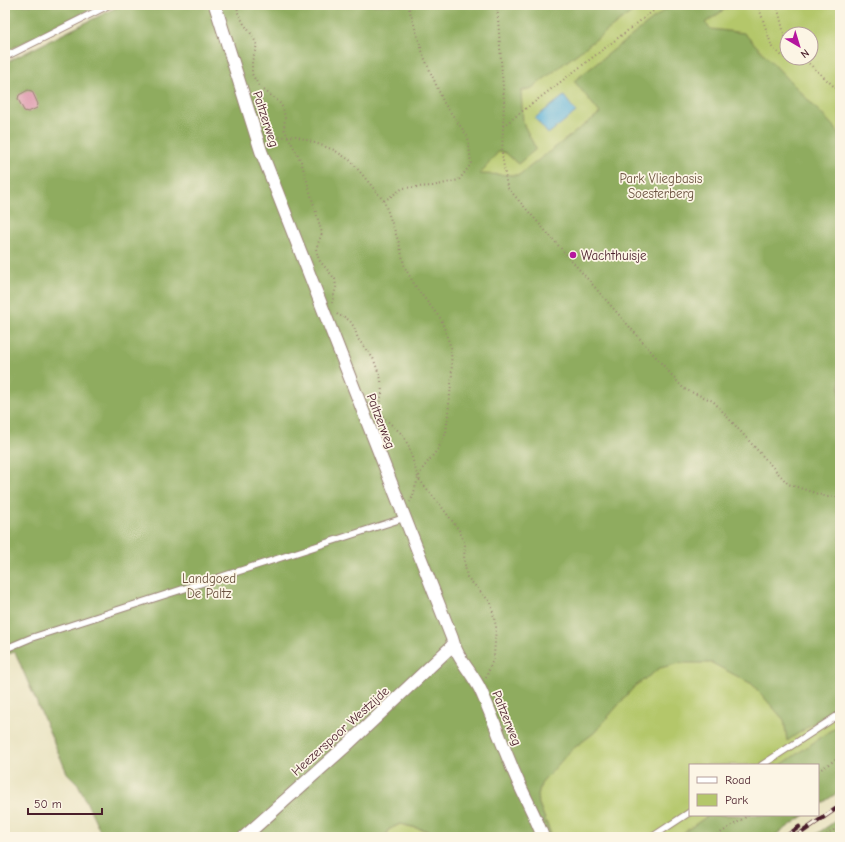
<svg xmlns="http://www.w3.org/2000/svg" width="845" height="842" font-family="'Comic Neue',sans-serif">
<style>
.green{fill:#b4c76a;stroke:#7f734a;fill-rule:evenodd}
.forest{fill:#8fac5e;stroke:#6c6644}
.water{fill:#5bb1d8;stroke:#526882}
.building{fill:#db94ab}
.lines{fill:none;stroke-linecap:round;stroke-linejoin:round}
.lane-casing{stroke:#9a8176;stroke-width:8}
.street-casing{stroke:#9a8176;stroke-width:14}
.path{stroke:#9a8176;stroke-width:2;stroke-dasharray:1 3;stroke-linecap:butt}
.lane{stroke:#fff;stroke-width:6}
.street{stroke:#fff;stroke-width:12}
.rail-casing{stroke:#4a1f2b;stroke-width:4.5}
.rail{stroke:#fcf5e5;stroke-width:3;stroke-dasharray:9;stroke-linecap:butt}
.poi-dot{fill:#b5179e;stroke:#fcf5e5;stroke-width:1.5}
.labels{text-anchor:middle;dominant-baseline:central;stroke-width:3.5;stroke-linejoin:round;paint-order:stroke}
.street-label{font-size:13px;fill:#4a1f2b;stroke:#fcf5e5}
.park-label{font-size:13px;fill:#6a513e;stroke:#fcf5e5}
.poi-label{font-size:13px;fill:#4a1f2b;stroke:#fcf5e5;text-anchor:start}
</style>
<rect width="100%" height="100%" fill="#fcf5e5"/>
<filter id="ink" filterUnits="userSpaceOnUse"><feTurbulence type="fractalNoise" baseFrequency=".025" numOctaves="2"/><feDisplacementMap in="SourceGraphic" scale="8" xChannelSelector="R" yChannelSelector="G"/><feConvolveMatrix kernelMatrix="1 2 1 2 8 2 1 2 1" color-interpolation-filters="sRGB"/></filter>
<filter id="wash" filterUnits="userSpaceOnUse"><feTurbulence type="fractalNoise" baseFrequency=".012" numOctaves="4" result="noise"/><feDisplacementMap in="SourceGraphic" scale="16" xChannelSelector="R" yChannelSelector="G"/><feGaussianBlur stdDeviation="0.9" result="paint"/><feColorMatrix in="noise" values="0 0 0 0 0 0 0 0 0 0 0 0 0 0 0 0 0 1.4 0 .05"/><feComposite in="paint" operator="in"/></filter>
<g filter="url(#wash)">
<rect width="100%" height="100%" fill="#e9e3c1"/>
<path class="green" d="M462,5H840V748L814,765H690V815H739L706,837H552L537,799ZM787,34H811V58H787Z
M400,824L429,831L432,837H386L388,830Z"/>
<path class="forest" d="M5,5H100L5,52Z
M121,5H641L532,88L521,91L523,123L536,149L518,164L506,153L499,151L480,174L519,175L600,113L574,81L671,5H731L705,23L711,29L744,33L836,129L840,136V705L787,741L784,720L752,684L712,663H680L660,668L634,687L594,733L570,751L541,784L537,799L552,837H432L429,831L400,824L388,830L386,837H103L78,784L67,773L15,652L5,655V63Z
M840,724V791L818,806V765H781Z
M709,815H805L773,837H677Z
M840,818V837H812Z"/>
<path class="water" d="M564,96L576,112L548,134L535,118Z"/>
<g id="blocks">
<path class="building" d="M28,90L32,91L38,104L37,108L28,112L24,111L18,99L19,95Z"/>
</g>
</g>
<g filter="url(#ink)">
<use href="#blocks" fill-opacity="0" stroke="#9a8176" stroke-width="1"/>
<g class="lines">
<defs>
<path id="lane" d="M5,57L109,5
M5,649L31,638L404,518
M762,765L840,714
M652,837L690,812"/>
<path id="street" d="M215,5L261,151L452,638C456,658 473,673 481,691C494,720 504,750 517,779C525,798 536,817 543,837
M244,837L347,745L453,645"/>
</defs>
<use href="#lane" class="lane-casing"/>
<use href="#street" class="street-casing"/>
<path class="path" d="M239,5L237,11L244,24L252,35L257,45L252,61V74L259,86L279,102L283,108L285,117L284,129L301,161L322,233L316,249L319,260L335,279L336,287L332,303
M408,5L424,57L444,103L468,137L471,164L459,180L433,186L403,188L384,201L399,243L405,268L417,289L441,319L451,348L452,375L446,433L438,449L423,468L418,478L413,496L410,502
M497,5L504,101L502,154L507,187L684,389L713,401L788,484L827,497H840
M758,5L772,47L782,56L790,60L802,58
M777,5L785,38L787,40
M803,58L840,92
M503,126L661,5
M270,145L280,137L296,136L334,150L351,161L384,201
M337,314L339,316H343L350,321L354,327L358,339L373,358L381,379L382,394L379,404L380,411L384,418L403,435L409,447L418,478L441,506L459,530L465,544L464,559L467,577L491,603L496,627L494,656L486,678
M818,771L840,757
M714,837L749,815
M823,837L840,826"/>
<use href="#lane" class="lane"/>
<use href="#street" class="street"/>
<defs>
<path id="rail" d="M785,837L799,827
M795,837L840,806"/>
</defs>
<use href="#rail" class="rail-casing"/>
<use href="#rail" class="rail"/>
</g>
</g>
<circle class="poi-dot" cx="573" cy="255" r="4"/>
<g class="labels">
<g class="street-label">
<text transform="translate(266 119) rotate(72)">Paltzerweg</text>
<text transform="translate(381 421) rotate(69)">Paltzerweg</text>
<text transform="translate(507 718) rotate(68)">Paltzerweg</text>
<text transform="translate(340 731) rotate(-42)">Heezerspoor Westzijde</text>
</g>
<g class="park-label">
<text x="661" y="178">Park Vliegbasis<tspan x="661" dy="15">Soesterberg</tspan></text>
<text x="209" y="578">Landgoed<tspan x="209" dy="15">De Paltz</tspan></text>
</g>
<g class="poi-label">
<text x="581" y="255">Wachthuisje</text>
</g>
</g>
<rect width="845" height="842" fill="none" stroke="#fcf5e5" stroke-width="20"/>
<rect x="689" y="764" width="130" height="52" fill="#fcf5e5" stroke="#b59f9b"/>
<rect x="697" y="777" width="20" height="6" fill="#ffffff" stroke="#b59f9b"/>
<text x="725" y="784" font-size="12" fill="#4a1f2b">Road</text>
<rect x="697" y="794" width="20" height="12" fill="#b4c76a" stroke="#b59f9b"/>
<text x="725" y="804" font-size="12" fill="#4a1f2b">Park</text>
<g transform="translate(799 46) rotate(142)"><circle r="19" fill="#fcf5e5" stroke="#b59f9b"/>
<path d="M0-3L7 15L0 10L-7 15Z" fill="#b5179e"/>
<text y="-6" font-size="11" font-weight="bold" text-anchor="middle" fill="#4a1f2b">N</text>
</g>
<path d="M28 808v6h74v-6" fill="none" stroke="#4a1f2b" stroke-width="2"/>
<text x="34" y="808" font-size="12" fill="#4a1f2b" stroke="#fcf5e5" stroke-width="3" paint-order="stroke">50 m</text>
</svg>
